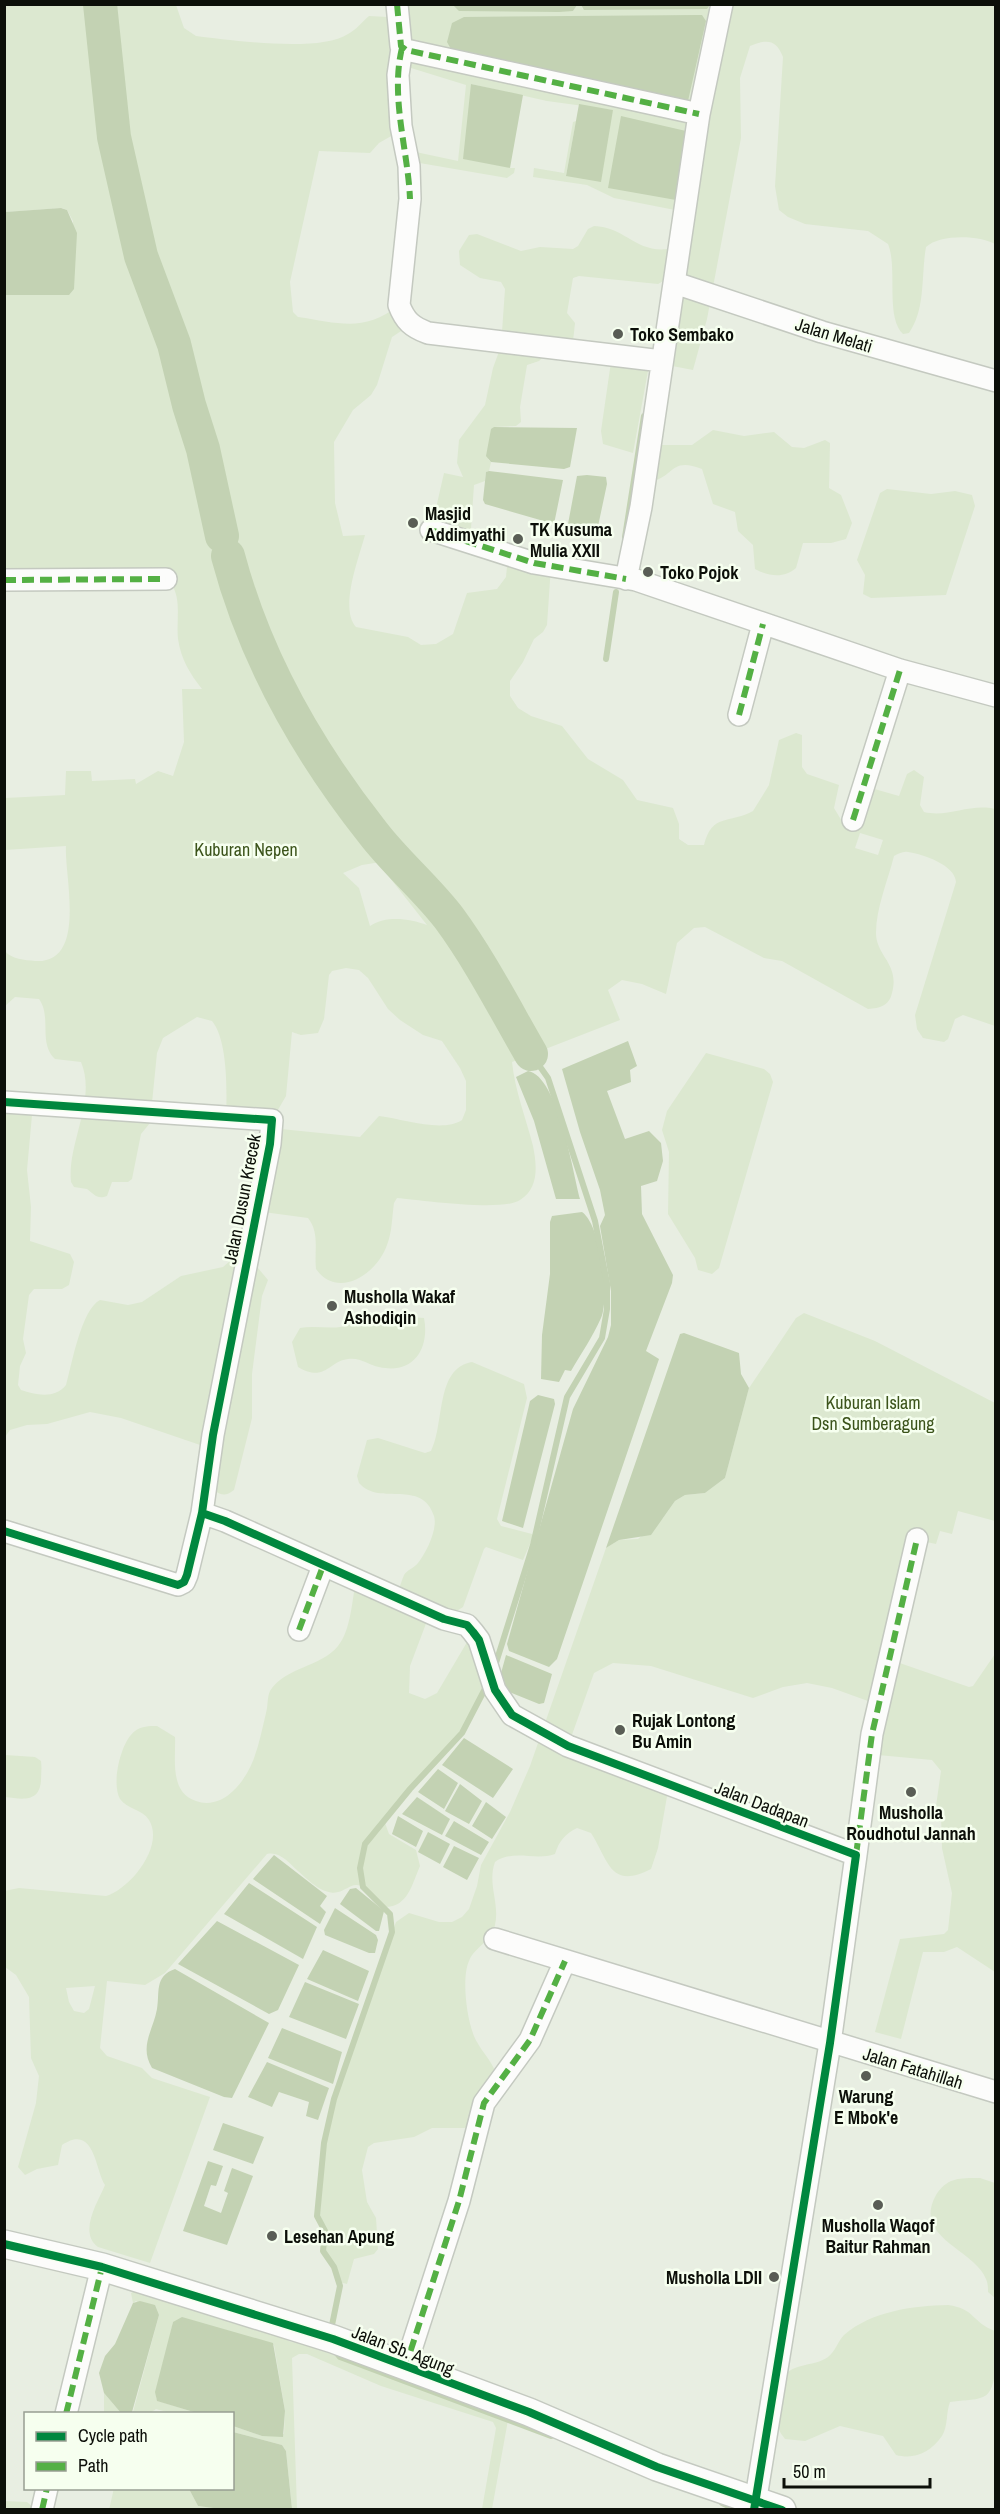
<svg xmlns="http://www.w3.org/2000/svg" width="1000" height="2514" font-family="'Archivo Narrow',sans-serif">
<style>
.green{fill:#dce8d0;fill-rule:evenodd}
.water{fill:#c3d2b3}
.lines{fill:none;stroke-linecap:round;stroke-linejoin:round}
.stream{stroke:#c3d2b3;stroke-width:6}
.river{stroke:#c3d2b3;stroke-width:34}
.minor-casing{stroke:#c4c9c0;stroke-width:24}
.tertiary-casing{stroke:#c4c9c0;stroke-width:30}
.minor{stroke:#fcfcfb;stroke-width:21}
.tertiary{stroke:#fcfcfb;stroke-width:27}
.quiet{stroke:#54b044;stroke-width:6;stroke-dasharray:12 6;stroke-linecap:butt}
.cycleway-casing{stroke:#f6ffef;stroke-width:11}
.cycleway{stroke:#00873e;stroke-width:8}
.poi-dot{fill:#595d55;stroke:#f6ffef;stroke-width:2}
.labels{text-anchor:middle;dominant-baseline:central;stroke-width:5;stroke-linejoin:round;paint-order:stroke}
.poi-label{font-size:18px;font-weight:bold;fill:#0c0f09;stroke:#f6ffef;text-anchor:start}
.street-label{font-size:18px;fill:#0c0f09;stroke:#f6ffef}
.park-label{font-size:18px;fill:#3b531a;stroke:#f6ffef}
</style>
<rect width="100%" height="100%" fill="#e8eee2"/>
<path class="green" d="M577,4L581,5L583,9L710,7V4L995,5V244C979,235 940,234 926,247C921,275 926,309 909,333L903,334C885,317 898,268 888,244L868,231L805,224L788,217L779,210L775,186L783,57C776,39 767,39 750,46L740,78L741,138L707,319L693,370L667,365L676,271L665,267L667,279L658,284L579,276L573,278L567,313L575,323L572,350L548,352L539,361L527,365L520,407L521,422L516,426L494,427L488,459L491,462L489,471L486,472L485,481L474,485L470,543L431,530L444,473L463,477L457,463L459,440L485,405L493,368L501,346L505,289L501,282L480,278L460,265L459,251L469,235L477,234L521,251L540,247L573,249L578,246L588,229L594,226C625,227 636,253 668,249L675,210L614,198L587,185L533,177L534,168L564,173L573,122L576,121L566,176L613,110L547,101L471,84L509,168H515L514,173L507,178L408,161L393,135L379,143L370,153L319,151L290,282L293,312L298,317C339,323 364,333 399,305L410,325L392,337L377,385L371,395L353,410L334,442L335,503L343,536L365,535C359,558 339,608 356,627L408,637L421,645L436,644L453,634L467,593L497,589L506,577L508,556L551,566L547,625L543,632L534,639L523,662L510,681V696L518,708L531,716L562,726L588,759L623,780L637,800L673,808L679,824V839L688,845H704C712,813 729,824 753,811L769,785L779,740L796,733L802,735V767L807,774L839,785L834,808L843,823L864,786L899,796L907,774L914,770L924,777L920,805L924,812C948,818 970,803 995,809V1026L963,1015L955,1019L948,1039L944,1042L923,1038L917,1029L915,1015L956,882C955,865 923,854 908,852C903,851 898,854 894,856C888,880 876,908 876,933C876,956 900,964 892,993C889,1006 880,1008 868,1009L782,961L764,958L705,927L694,928L677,943L666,994L642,984L622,980L608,990L620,1020L512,1062C515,1091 526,1118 533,1146C537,1166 539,1188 520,1200C502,1212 421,1200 397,1198L394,1203C392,1217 392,1233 387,1245C377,1274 338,1300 316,1269C314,1251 320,1233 308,1218L256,1211L271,1128L360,1137L379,1116C404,1119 442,1133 462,1120L466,1110V1081L460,1068L442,1041L423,1035L400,1020L388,1009L368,978L359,970L346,968L332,971L329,975L324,1019L318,1033L301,1035L292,1032L286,1096L272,1120L226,1118C227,1093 228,1040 212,1021L197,1017L163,1038L157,1053L150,1123L141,1134L132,1179L128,1182H112L107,1196C97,1200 94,1194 87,1189L74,1187L71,1182C67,1143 97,1100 81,1062L55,1059C38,1043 52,1017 39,999L15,997L5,1006V951C11,959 25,960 35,961C88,964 64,876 66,846L5,850V798L65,795L66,771H91L92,781L135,779L136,784L158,771L173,776L184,742L182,689H202C190,674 181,659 178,639C176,620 182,600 171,583L5,581V295H69L73,221L67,210L62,208L5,212V5H176L184,28L196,36C230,40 320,53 348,34C356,30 362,22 369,16L388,17L397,7L386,5H453L573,11ZM411,68L466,85L458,161L411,151L408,77ZM860,833L883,840L878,855L855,848ZM381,862L382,868L427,925C410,919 387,915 370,926L359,888L343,873L362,865Z
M612,355L650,360L633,453L603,444L601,431Z
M713,430L744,436L774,432L792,447L804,448L825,440L830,443L829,488L841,495L852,523L846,539L831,543H803L796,568C784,579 768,576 755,569L753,545L738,531L735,512L713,504L702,469C670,456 674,478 651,481L660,445H692Z
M887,489L931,494L955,491L972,495L975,506L946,595L871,598L863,594L865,575L857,560L880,493Z
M706,1053L764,1069L770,1074L773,1082L719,1268L712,1274L698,1270L695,1258L668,1214L669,1152L662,1130L667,1111Z
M5,1102L33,1104L27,1170L31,1207L30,1241L70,1254L74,1262L69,1285L62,1289H34L29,1295L23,1339L26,1353L20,1366L18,1385L21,1390C36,1395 55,1399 66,1385C72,1364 81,1310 100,1300L128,1305L142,1302L181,1276L223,1267L243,1250L268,1280L262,1296L252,1374V1418L234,1490C225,1497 222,1495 212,1490L206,1447L121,1418L90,1412L47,1424L27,1425L10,1430L5,1437Z
M356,1313L424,1318C430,1349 413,1375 379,1367C369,1365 360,1357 348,1359C329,1361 325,1383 298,1367L292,1342L300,1328C317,1325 336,1331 352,1324Z
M804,1313L875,1341L995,1403V1521L958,1511L952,1534L940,1531L936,1544L917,1540L891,1660L969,1687L973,1686L995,1654V1972L957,1947L944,1952H923L901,2039L875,2032L900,1939L944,1934L948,1930L952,1893L942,1848L941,1814L936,1806L941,1771L932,1760L878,1755L879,1705L832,1688L807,1683L783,1687L753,1698L651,1666L613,1663L594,1673L568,1746L669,1785L658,1848L651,1869C610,1890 609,1861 591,1833L577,1828C565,1834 559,1841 555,1854C535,1861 513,1849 495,1862C487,1884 500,1903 495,1925C492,1942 475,1946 469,1961C461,1978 467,2026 477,2042C483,2053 491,2060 496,2073L473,2125L464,2128H432L414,2137L374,2143L368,2147L362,2170L367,2202L376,2218L378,2249L374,2254L354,2259L347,2284L339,2282L334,2267L323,2251L325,2231L317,2216L324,2143L334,2099L396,1922L409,1913L439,1922H452L462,1917L469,1909L477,1886L481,1865L510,1812L530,1766L606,1548L619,1540L638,1539L663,1518L675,1501L685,1495L705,1493L725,1478L749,1388L796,1318Z
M472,1362L524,1384L527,1398L497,1519L501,1526L532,1534L533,1537L523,1560L486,1547L484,1549L463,1607L455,1612L430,1613L410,1666L409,1693L425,1699L437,1693L473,1632L487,1685L462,1733L384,1820L389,1834L416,1850L420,1866C412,1884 408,1907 385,1907C378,1901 365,1884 356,1885C350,1885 344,1891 338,1892C324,1896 308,1880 298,1871C289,1863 280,1851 267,1854L165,1973L145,1985L107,1981L100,2048L107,2056L142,2068L152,2078L210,2097L150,2263L98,2247C78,2232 98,2202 105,2185C95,2170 95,2123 62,2145L58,2165L37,2169L25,2175L18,2167L36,2103L39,2076L31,2058L29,1997L16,1975L5,1967L4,1891L19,1888L106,1896C130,1889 165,1846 149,1820C142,1809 127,1809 120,1799C111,1783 121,1741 135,1731C142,1726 149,1726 157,1726L175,1737C176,1759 169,1792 196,1801C209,1806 223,1801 233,1791C255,1770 259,1742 266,1713C268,1707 267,1697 270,1691C285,1667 321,1667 338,1646C351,1630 352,1600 356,1580L396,1597C399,1590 401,1582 404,1575C407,1570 414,1568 418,1563C426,1553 438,1529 434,1516C422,1478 380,1507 359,1483L357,1476L367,1440L378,1438L425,1453L431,1451C445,1424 435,1368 472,1362ZM95,1986L89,2009L84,2013L74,2011L69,2002L66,1988Z
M5,1755L35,1757L41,1761C42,1768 41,1774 41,1781C39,1803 22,1799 5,1797Z
M980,2178L995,2183V2298L988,2292C988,2288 988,2283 986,2279C974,2249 912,2238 936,2195C947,2177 961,2178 980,2178Z
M135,2291L273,2333L291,2342L301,2343L508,2420L492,2509H482L496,2428L493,2422L381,2386L307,2354H299L292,2358L297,2509H292L286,2451L282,2445L233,2432V2426L262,2436L284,2434L285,2411L274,2345L173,2322L156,2398L158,2401L197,2413H171L156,2409L150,2413L129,2414L133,2412L159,2315L136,2301L133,2303L131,2293Z
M948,2305C976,2309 971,2322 995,2331C995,2346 1000,2391 983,2397C973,2401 961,2400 950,2402C946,2412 948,2427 942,2436C931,2452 915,2460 896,2455L883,2436L840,2426L805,2441L785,2439C783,2436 779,2432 779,2428C777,2418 779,2381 786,2374C796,2363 816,2366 828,2357C835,2352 838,2341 844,2335C872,2311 912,2306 948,2305Z
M104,2393L121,2413H104Z
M114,2488L189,2489L198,2506L229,2509L109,2510Z
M4,2501L27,2502L35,2509H5Z"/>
<path class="water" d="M577,5L573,11L559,12L459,11L453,5Z
M581,5V4L710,5L707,9L584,10Z
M696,15H702L706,21L688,101L452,51L447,42L452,23L464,17Z
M471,84L523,95L510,168L463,159Z
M579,104L613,110L601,182L566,176Z
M621,116L686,131L676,200L608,188Z
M61,208L67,210L77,233L74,289L69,295H5V212Z
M494,427L577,428L570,467L564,469L491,462L486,456L491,429Z
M489,471L563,480L554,524L485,504L483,500L486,472Z
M587,475L606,477L607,484L597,531L592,533L569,528L568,524L577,476Z
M628,1041L637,1066L630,1070L631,1082L607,1091L625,1139L649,1131L661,1143L663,1161L657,1181L641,1186L642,1214L673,1275L672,1283L646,1351L659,1359L557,1659L549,1667L509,1651L507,1644L573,1409L608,1337L611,1325V1291L600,1226L605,1215L600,1190L580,1132L562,1069Z
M528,1071C558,1076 573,1173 580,1199H556L534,1121L516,1077Z
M582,1212C601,1225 610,1298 601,1318C593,1336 581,1354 571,1371L565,1370L559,1382L541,1379L542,1335L550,1274V1222L552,1216Z
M684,1333L739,1353L741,1374L749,1388L725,1478L705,1493L685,1495L675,1501L651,1535L619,1540L606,1548L680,1334Z
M538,1395L554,1399L555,1404L523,1528L502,1521L530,1401Z
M506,1655L552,1674L544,1703L539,1704L502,1689L498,1684Z
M464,1738L513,1769L493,1798L442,1765Z
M438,1769L458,1783L444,1809L418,1792Z
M460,1784L482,1801L469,1824L445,1811Z
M417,1797L450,1819L442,1835L402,1814Z
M486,1802L506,1817L492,1839L472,1826Z
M398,1816L423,1831L416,1847L392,1834Z
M454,1821L489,1842L481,1855L445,1836Z
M428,1832L450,1844L440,1864L418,1852Z
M454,1846L479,1858L467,1880L443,1867Z
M274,1855L327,1896L320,1906L326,1912L320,1924L253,1879Z
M249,1883L317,1927L303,1959L224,1914Z
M356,1888L384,1911L379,1931H376L340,1904L350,1889Z
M335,1908L376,1935L378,1940L375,1953H369L325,1935L324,1930Z
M217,1921L299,1965L278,2010L269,2014L178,1964Z
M323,1950L369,1971L358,2001L307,1979Z
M175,1969L269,2023L232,2098L224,2097L152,2068C139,2046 153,2031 157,2009C160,1993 154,1976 175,1969Z
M305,1982L359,2004L346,2039L289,2017Z
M282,2028L342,2052L333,2084L268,2058Z
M267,2062L329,2088L318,2120L306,2116L309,2102L279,2092L272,2107L248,2097Z
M223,2123L264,2137L253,2164L213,2150Z
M208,2161L223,2166L216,2186L211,2185L204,2206L221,2213L228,2193L224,2191L232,2168L253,2176L227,2245L183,2231Z
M140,2301L155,2305L159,2315L132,2412L121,2413L104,2393L99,2373L105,2356L115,2344L133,2303Z
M182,2317L273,2343L285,2411L283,2437L262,2436L233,2426L232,2414L197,2413L157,2401L155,2392L173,2322Z
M233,2432L282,2445L286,2451L292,2509L229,2510L198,2506L189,2489L232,2488Z"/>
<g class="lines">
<path class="stream" d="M625,537L644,416
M606,659L616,592
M495,1666L533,1545L567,1397L602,1338L607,1309V1283L595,1221L548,1078L531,1054
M331,2330L340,2286L334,2267L323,2251L325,2231L317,2216L324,2143L334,2099L392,1932L390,1914L363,1887L360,1868L365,1844L410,1789L462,1733L488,1683
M335,2351L340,2357L551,2436
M722,2503L737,2510"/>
<path class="river" d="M100,4L114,137L141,256L174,344L189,405L203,449L222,536
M228,556C255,658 308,751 373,833C396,863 426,888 449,918C480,960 505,1009 531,1054"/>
<defs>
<path id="minor" d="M397,4L401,46L406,50L699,114
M402,48L398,75L401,126L409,166L410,199L399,305C405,321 412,327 428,333L662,361
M675,283L822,332L996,381
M431,530L534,563L636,580L900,670L996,696
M626,579L641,507L699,114L722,4
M4,580L166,579
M739,715L763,624
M853,820L900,670
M4,1102L272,1120L270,1144L213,1435L202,1513
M4,1531L178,1585L184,1582L187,1575L202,1513L225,1521L444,1619L467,1625L473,1632L479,1640L495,1690L512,1715L568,1746L856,1855L830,2043L754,2510
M299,1630L323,1566
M856,1855L872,1734L917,1539
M495,1939L996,2092
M405,2368L459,2201L484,2103L530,2040L565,1961
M66,2414L102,2267
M42,2510L47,2488"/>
<path id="tertiary" d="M4,2244L102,2267L333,2339L529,2412L657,2467L782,2510"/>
</defs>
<use href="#minor" class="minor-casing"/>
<use href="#tertiary" class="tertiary-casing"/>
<use href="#minor" class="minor"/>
<use href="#tertiary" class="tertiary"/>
<path class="quiet" d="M397,4L401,46L406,50L699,114
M402,48C390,97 408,150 410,199
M431,530L534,563L626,579
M4,580L166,579
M739,715L763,624
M853,820L900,670
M299,1630L323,1566
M856,1855L872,1734L917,1539
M405,2368L459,2201L484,2103L530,2040L565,1961
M66,2414L102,2267
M42,2510L47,2488"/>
<defs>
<path id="cycleway" d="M4,1102L272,1120L270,1144L213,1435L202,1513
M4,1531L178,1585L184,1582L187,1575L202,1513L225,1521L444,1619L467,1625L473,1632L479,1640L495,1690L512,1715L568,1746L856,1855L830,2043L754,2510
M4,2244L102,2267L333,2339L529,2412L657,2467L782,2510"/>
</defs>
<use href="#cycleway" class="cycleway-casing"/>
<use href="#cycleway" class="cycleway"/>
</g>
<g class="poi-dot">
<circle cx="618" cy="334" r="6"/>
<circle cx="413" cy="523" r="6"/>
<circle cx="518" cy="539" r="6"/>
<circle cx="648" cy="572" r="6"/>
<circle cx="332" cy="1306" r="6"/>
<circle cx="620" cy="1730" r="6"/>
<circle cx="911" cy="1792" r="6"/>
<circle cx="866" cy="2076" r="6"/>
<circle cx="878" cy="2205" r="6"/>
<circle cx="272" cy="2236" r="6"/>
<circle cx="774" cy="2277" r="6"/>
</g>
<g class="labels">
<g class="poi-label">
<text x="630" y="334">Toko Sembako</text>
<text x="425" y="513">Masjid<tspan x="425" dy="21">Addimyathi</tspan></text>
<text x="530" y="529">TK Kusuma<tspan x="530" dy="21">Mulia XXII</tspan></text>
<text x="660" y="572">Toko Pojok</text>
<text x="344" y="1296">Musholla Wakaf<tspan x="344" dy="21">Ashodiqin</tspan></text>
<text x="632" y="1720">Rujak Lontong<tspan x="632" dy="21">Bu Amin</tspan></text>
<text x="911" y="1812" text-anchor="middle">Musholla<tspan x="911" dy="21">Roudhotul Jannah</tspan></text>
<text x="866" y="2096" text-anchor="middle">Warung<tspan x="866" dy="21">E Mbok'e</tspan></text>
<text x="878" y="2225" text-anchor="middle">Musholla Waqof<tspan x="878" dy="21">Baitur Rahman</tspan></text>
<text x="284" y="2236">Lesehan Apung</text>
<text x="762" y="2277" text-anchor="end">Musholla LDII</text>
</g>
<g class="street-label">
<text transform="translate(834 335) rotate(17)">Jalan Melati</text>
<text transform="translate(242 1199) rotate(-79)">Jalan Dusun Krecek</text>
<text transform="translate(762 1804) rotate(21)">Jalan Dadapan</text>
<text transform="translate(913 2068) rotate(17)">Jalan Fatahillah</text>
<text transform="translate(403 2350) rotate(21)">Jalan Sb. Agung</text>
</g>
<g class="park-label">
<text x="246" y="849">Kuburan Nepen</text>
<text x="873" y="1402">Kuburan Islam<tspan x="873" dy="21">Dsn Sumberagung</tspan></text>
</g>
</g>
<rect width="1000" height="2514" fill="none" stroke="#0c0f09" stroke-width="12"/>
<rect x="24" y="2412" width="210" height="78" fill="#f6ffef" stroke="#989f93" stroke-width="1.5"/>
<rect x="36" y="2432" width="30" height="9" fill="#00873e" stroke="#989f93" stroke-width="1.5"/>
<text x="78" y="2442" font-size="18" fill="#0c0f09">Cycle path</text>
<rect x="36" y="2462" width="30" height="9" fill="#54b044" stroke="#989f93" stroke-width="1.5"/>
<text x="78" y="2472" font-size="18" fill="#0c0f09">Path</text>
<path d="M784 2478v9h146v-9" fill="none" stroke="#0c0f09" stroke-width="3"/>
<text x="793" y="2478" font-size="18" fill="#0c0f09" stroke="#f6ffef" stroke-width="4.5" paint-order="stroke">50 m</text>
</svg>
